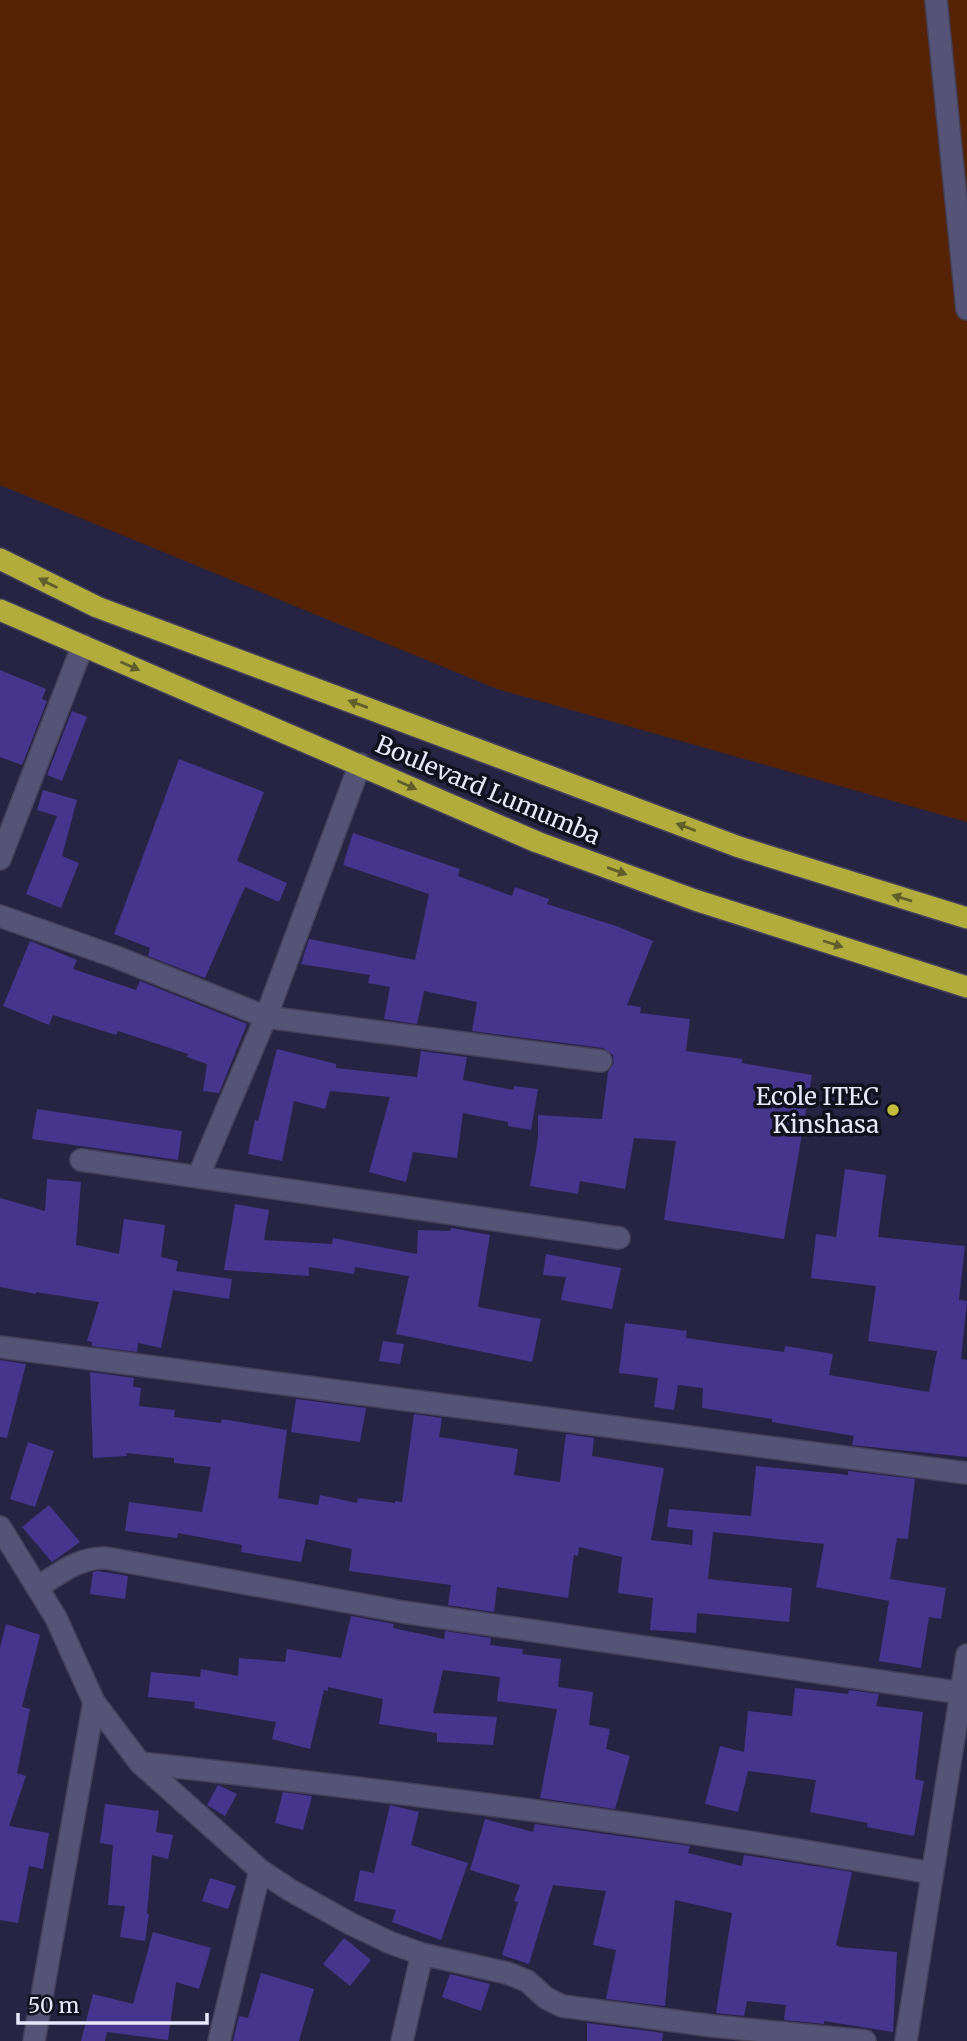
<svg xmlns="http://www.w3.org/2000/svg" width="967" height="2041" font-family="Merriweather,serif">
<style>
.green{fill:#552204}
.building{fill:#45358d}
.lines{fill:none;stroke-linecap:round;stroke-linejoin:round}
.minor-casing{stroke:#45415c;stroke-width:24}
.highway-casing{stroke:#45415c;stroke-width:24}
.minor{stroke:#565476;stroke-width:21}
.highway{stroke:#b1ac3c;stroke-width:21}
.oneway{fill:#615e2c}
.poi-dot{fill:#c3bd3e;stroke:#11101d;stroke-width:2.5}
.labels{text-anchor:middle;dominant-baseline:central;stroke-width:7;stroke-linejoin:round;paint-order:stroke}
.street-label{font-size:24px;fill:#e8e8fc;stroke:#11101d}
.poi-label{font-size:24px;fill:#e8e8fc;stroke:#11101d;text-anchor:end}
</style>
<rect width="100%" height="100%" fill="#272443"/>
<path class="green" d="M0,0H967V822L497,689L0,485Z"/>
<path class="building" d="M0,670L46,689L42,699L47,701L22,765L0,757Z
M72,711L87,717L62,781L47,775Z
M179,759L264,792L237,861L287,883L279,902L245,887L205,978L148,956L150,948L114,934Z
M43,790L77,800L62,856L79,863L61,908L26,894L57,816L37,810Z
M353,833L460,869L458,876L512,896L515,887L549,899L547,904L616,926L653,941L627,1005L641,1007L640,1013L690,1019L686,1051L742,1059V1063L812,1075L784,1239L664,1220L676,1141L634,1138L625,1189L580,1181L578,1194L530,1186L538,1138V1115L602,1119L608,1072L614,1063L613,1055L603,1048L472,1031L477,1002L424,991L417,1024L384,1019L390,987L368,983L370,975L301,964L309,939L415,960L429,894L343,865Z
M30,941L77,960L73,969L136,990L140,981L247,1024L219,1093L203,1091L207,1064L187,1057L188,1054L118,1031L116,1035L53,1015L49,1025L3,1006Z
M277,1049L336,1064V1068L417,1077L421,1051L467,1057L463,1080L513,1090L514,1086L538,1089L531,1130L508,1126V1122L463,1113L457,1158L413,1152L406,1182L369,1172L390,1097L330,1091L325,1109L294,1101L282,1161L248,1154L255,1120L258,1121Z
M37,1109L182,1131L178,1160L32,1139Z
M845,1169L886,1175L878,1237L965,1246L959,1300L967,1301L961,1359L967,1360V1457L852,1445L854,1436L772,1422V1419L702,1408L703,1388L678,1385L674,1410L654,1407L658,1378L619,1373L625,1323L687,1331L686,1338L784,1352L785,1346L833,1354L829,1375L929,1392L937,1351L868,1341L876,1286L811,1278L816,1234L836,1237Z
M47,1179L81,1182L76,1245L119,1254L124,1219L165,1225L161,1257L178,1261L176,1271L232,1279L229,1299L173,1290L161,1348L138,1343L137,1352L92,1346V1342L87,1341L99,1302L36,1292V1294L0,1287V1198L45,1211Z
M235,1204L269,1210L264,1240L332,1244L333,1238L417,1254L418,1230L450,1231L451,1228L490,1235L478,1307L541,1319L532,1362L396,1334L409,1276L355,1267L354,1274L309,1267V1276L224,1270Z
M546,1254L621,1268L612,1309L561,1300L566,1277L543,1275Z
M383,1341L404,1344L400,1364L379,1361Z
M0,1360L26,1364L7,1438L0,1437Z
M90,1372L134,1378L133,1387L141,1388L139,1406L175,1410L174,1417L221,1423L222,1419L287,1430L278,1498L318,1505L320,1495L357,1503L358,1498L395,1503V1501L402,1502L414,1414L442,1418L439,1437L518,1449L514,1475L560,1482L566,1434L594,1438L592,1456L664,1468L651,1540L692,1545L693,1530L667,1527L669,1509L751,1516L756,1466L840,1474L848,1475V1471L915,1479L908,1539L897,1538L890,1579L946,1588L941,1619L929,1617L921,1668L879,1661L889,1601L816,1587L824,1544L713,1532L708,1579L792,1588L789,1622L697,1613L696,1633L650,1630L653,1598L618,1593L622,1557L579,1547L578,1556L574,1555L568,1598L497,1587L494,1612L448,1605L451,1585L349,1571L352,1549L306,1539L301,1562L241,1552L242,1545L178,1533L177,1538L125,1531L129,1502L202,1512L211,1467L174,1463V1458L126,1453L127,1456L93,1458Z
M296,1399L366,1408L360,1442L291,1432Z
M28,1442L54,1451L35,1507L10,1499Z
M49,1505L80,1542L52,1562L22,1527Z
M98,1571L128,1576L125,1599L90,1594L93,1572Z
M351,1616L394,1624L393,1628L444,1639L445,1631L491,1638L490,1645L523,1649L522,1654L561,1659L558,1687L593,1692L589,1725L610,1729L606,1749L630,1756L615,1809L540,1798L557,1709L497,1701L500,1677L443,1670L433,1713L497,1717L493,1745L437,1742V1733L379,1724L383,1699L328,1687V1691L324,1690L310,1749L272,1739L276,1722L194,1708L195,1702L148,1697L151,1672L200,1677L201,1669L238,1676L239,1658L285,1662L287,1649L341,1658Z
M6,1624L40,1635L22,1707L30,1709L17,1773L26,1776L9,1826L49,1833L43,1869L29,1866L18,1923L0,1920V1648Z
M795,1688L848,1694L849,1690L879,1694L876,1706L923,1712L915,1779L924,1781L914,1836L867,1827L868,1823L810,1812L816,1780L748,1771L738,1812L705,1804L720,1746L744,1752L748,1711L792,1716Z
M218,1785L237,1794L225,1816L207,1805Z
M283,1792L312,1796L303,1830L275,1823Z
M105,1804L159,1811L156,1832L173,1835L168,1859L152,1855L147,1914H149L145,1941L120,1937L125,1906L108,1905L113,1845L100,1843Z
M390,1805L419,1812L411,1845L468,1863L441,1940L392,1922L396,1910L354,1901L360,1870L374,1873Z
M485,1819L533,1832L535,1824L690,1846L688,1853L742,1866L744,1855L852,1872L836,1945L840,1947L897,1952L893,2032L824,2021V2024L784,2020L786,2005L747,2001L744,2016L716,2013L732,1913L675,1900L665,2006L606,1999L616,1950L593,1945L606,1891L553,1885L529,1964L502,1955L518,1902L514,1901L520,1885L470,1870Z
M210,1878L236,1886L228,1909L202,1901Z
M153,1932L211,1948L199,1989L176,1982L168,2040L107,2032L105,2041H81L93,1994L133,2004Z
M344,1938L371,1960L350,1986L323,1964Z
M261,1973L314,1989L299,2041H233L239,2016L248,2018Z
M450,1974L490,1984L481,2011L442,1997Z
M587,2023L663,2033L662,2041H587Z"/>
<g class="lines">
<defs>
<path id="minor" d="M936,0L967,309
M0,859L83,645
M0,916L116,957L266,1017L601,1061
M81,1160L619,1238
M198,1177L266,1017L360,764
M0,1347L967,1473
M0,1527L56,1618L94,1702L140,1763L260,1870L290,1890L351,1924L391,1943L422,1954L507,1973L527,1981L546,1998L562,2006L713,2026L865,2041
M38,1587C60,1573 79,1557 106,1558L403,1612L962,1693
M140,1763C404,1792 669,1825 931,1873
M34,2041L94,1702
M219,2041L260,1870
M402,2041L422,1954
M906,2041L967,1655"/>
<path id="highway" d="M0,559L97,607L739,847L967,918
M0,610L537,842L695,900L967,987"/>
</defs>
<use href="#minor" class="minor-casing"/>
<use href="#highway" class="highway-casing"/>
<use href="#minor" class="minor"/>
<use href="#highway" class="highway"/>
</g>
<defs><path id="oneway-solid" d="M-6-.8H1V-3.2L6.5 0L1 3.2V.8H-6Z" transform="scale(1.75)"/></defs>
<g class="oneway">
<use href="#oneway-solid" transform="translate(48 583) rotate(-153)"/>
<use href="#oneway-solid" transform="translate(130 666) rotate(24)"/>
<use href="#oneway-solid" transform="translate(358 704) rotate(-160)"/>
<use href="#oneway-solid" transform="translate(407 785) rotate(24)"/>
<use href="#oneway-solid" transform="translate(686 827) rotate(-159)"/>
<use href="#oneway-solid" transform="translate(617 871) rotate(20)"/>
<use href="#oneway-solid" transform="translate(902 898) rotate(-163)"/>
<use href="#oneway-solid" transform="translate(833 944) rotate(18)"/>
</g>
<circle class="poi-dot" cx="893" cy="1110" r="7"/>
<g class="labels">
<g class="street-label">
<text transform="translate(488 790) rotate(23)">Boulevard Lumumba</text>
</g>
<g class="poi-label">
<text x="879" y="1096">Ecole ITEC<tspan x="879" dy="28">Kinshasa</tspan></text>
</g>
</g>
<path d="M18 2013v10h189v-10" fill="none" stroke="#e8e8fc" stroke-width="3.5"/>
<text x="28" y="2013" font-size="21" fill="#e8e8fc" stroke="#11101d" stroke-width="5" paint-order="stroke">50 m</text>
</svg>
